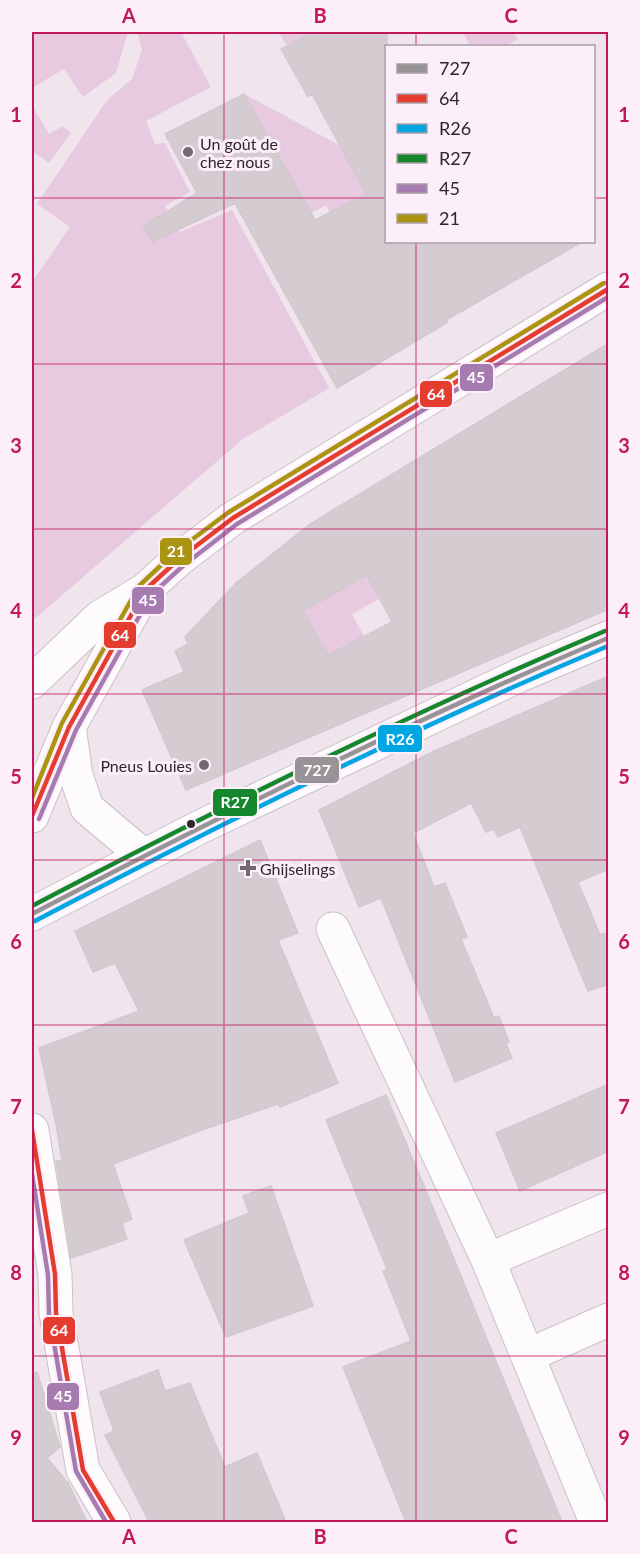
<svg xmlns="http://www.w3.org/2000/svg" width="640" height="1554" font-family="Lato,sans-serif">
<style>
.green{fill:#e7cae0}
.building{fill:#d5ccd2;stroke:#d2c9d0;stroke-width:1.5;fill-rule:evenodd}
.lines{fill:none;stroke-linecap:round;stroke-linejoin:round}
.minor-casing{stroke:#cac1c8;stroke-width:35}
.minor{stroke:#fdfbfc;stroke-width:33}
.bus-1-casing{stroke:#fdeff9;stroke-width:9}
.bus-2-casing{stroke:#fdeff9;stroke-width:9}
.bus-3-casing{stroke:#fdeff9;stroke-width:9}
.bus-4-casing{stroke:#fdeff9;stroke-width:9}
.bus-5-casing{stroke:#fdeff9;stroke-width:9}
.bus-6-casing{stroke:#fdeff9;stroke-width:9}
.bus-1{stroke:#979396;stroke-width:4.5}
.bus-2{stroke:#e43c2e;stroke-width:4.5}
.bus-3{stroke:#00a6e2;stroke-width:4.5}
.bus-4{stroke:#15882e;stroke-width:4.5}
.bus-5{stroke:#a67cb0;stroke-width:4.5}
.bus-6{stroke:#ac9413;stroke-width:4.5}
.grid{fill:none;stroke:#c2185b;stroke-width:1.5;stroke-opacity:0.55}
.poi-dot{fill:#736970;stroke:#fdeff9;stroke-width:2}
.bus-dot{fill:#2f272d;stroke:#fdeff9;stroke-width:2}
.labels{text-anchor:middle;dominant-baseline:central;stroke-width:6;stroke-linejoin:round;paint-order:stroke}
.poi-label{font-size:16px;fill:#2f272d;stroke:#fdeff9;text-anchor:start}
.line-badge{stroke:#fdeff9;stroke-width:2}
.badge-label{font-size:16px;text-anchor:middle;font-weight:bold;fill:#fff}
.neatline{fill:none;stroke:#c2185b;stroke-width:2}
.grid-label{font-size:20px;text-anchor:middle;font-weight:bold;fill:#c2185b}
</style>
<rect width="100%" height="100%" fill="#f0e4ed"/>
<path class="green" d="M32,32H126L127,35L116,73L83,97L64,69L32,88Z
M137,32H181L211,87L146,121L155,144L165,143L190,192L165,206L180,232L232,210L329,388L243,439L32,621V282L70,227L37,204L107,100L132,79L142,50Z
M279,32H312L286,45Z
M463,32H513L518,39L505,46H470Z
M244,94L341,146L377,214L349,249L326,205L311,213Z
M32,105L49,134L63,126L71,133L49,163L32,151Z
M368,575L379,599L352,614L368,644L336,671L301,609Z"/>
<path class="building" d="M312,32H387V242H582L446,320L448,322L337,388L235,203L152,242L143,226L197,193L165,134L244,94L315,220L366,194L312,94L308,97L281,49Z
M609,343V609L186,790L142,690L184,672L175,651L188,644L185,637L236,583L310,524ZM367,575L392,622L328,655L303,611Z
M609,676V869L578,882L600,935L609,932V984L588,991L520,827L498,837L494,829L486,832L471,803L413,833L434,887L445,883L467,937L461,939L494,1018L499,1016L509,1042L506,1044L512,1058L455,1082L381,898L359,907L319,810L432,752Z
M260,840L298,933L278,940L338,1083L280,1107L278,1104L202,1130L113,1164L132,1219L122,1223L127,1239L71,1258L56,1161H62L56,1124L39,1048L139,1011L115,963L93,972L75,931Z
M609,1084V1151L520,1191L496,1133Z
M386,1095L424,1186L562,1522H406L343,1367L411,1341L383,1271L387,1269L326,1120Z
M271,1186L313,1306L226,1337L184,1240L249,1213L243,1196Z
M158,1370L165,1391L190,1383L225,1467L257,1453L286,1522H149L105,1435L114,1431L100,1392Z
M37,1372L60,1447L47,1458L68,1483L87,1522H32V1373Z"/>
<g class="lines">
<defs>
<path id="minor" d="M32,682L100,617L145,590L179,559L233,518L608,289
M69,727L76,775L87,808L144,856
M32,816L69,727L145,590
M32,914L200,827L520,675L608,638
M333,929L488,1260L596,1522
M32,1130L55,1274L56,1313L83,1470L114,1522
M488,1260L608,1209
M529,1355L608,1320"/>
</defs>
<use href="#minor" class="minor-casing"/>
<use href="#minor" class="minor"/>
<defs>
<path id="bus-1" d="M32,914C221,816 412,720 608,638"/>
<path id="bus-2" d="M32,816L69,727L145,590L179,559L233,518L608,289
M32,1130L55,1274L56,1313L83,1470L114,1522"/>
<path id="bus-3" d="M35,921C223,823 413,728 608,646"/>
<path id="bus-4" d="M32,906C220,808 410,713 605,631"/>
<path id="bus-5" d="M39,819L76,730L151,595L184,565L237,524L608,297
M32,1174L48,1275L49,1314L76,1471L106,1522"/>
<path id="bus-6" d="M32,798L62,723L139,586L174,553L229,512L604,283"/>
</defs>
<use href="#bus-1" class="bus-1-casing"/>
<use href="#bus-2" class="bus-2-casing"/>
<use href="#bus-3" class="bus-3-casing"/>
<use href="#bus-4" class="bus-4-casing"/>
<use href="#bus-5" class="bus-5-casing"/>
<use href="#bus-6" class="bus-6-casing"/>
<use href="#bus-1" class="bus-1"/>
<use href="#bus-2" class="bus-2"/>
<use href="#bus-3" class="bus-3"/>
<use href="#bus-4" class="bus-4"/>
<use href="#bus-5" class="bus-5"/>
<use href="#bus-6" class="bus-6"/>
</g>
<path class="grid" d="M224,32V1522M416,32V46M32,198H386M594,198H608M416,242V1522M32,364H608M32,529H608M32,694H608M32,860H608M32,1025H608M32,1190H608M32,1356H608"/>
<g class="poi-dot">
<circle cx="188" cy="152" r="6"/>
<circle cx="204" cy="765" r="6"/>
<path d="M245 859h6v6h6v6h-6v6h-6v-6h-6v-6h6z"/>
</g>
<circle class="bus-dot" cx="191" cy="824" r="5"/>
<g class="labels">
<g class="poi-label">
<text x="200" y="143">Un goût de<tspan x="200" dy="18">chez nous</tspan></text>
<text x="192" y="765" text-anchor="end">Pneus Louies</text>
<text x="260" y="868">Ghijselings</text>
</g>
</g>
<g class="line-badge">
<rect x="459" y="363" width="35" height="29" rx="6" fill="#a67cb0"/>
<rect x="419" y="380" width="34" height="28" rx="6" fill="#e43c2e"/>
<rect x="159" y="537" width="34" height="29" rx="6" fill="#ac9413"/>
<rect x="131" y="586" width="34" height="29" rx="6" fill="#a67cb0"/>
<rect x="103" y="621" width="34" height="28" rx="6" fill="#e43c2e"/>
<rect x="377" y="724" width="46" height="29" rx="6" fill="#00a6e2"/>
<rect x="294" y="756" width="46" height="28" rx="6" fill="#979396"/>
<rect x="212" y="788" width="46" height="29" rx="6" fill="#15882e"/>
<rect x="42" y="1316" width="34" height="29" rx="6" fill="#e43c2e"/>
<rect x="46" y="1382" width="34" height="29" rx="6" fill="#a67cb0"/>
</g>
<g class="badge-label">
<text x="476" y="383">45</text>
<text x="436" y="400">64</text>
<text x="176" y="557">21</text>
<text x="148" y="606">45</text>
<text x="120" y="641">64</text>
<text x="400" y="745">R26</text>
<text x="317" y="776">727</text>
<text x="235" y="808">R27</text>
<text x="59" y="1336">64</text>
<text x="63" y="1402">45</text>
</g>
<rect width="640" height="1554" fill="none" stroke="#fdeff9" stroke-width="66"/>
<rect x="385" y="45" width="210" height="198" fill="#fdeff9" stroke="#ab9fa7" stroke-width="1.5"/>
<rect x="397" y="64" width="30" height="9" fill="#979396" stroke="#ab9fa7" stroke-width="1.5"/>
<text x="439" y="75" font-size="18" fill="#2f272d">727</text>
<rect x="397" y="94" width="30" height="9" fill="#e43c2e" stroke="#ab9fa7" stroke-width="1.5"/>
<text x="439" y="105" font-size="18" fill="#2f272d">64</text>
<rect x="397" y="124" width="30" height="9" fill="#00a6e2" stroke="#ab9fa7" stroke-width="1.5"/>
<text x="439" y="135" font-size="18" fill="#2f272d">R26</text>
<rect x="397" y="154" width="30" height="9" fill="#15882e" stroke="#ab9fa7" stroke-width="1.5"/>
<text x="439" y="165" font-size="18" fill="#2f272d">R27</text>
<rect x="397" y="184" width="30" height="9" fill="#a67cb0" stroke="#ab9fa7" stroke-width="1.5"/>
<text x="439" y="195" font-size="18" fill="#2f272d">45</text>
<rect x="397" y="214" width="30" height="9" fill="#ac9413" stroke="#ab9fa7" stroke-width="1.5"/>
<text x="439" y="225" font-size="18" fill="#2f272d">21</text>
<rect x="33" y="33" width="574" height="1488" class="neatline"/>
<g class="grid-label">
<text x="129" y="23">A</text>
<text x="320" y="23">B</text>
<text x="511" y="23">C</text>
<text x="16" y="122">1</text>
<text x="624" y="122">1</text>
<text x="16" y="288">2</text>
<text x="624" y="288">2</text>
<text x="16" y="453">3</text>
<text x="624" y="453">3</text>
<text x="16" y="618">4</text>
<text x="624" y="618">4</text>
<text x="16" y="784">5</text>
<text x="624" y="784">5</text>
<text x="16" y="949">6</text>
<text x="624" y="949">6</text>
<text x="16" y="1114">7</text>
<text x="624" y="1114">7</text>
<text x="16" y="1280">8</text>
<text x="624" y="1280">8</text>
<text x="16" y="1445">9</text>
<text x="624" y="1445">9</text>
<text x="129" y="1544">A</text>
<text x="320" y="1544">B</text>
<text x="511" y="1544">C</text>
</g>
</svg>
